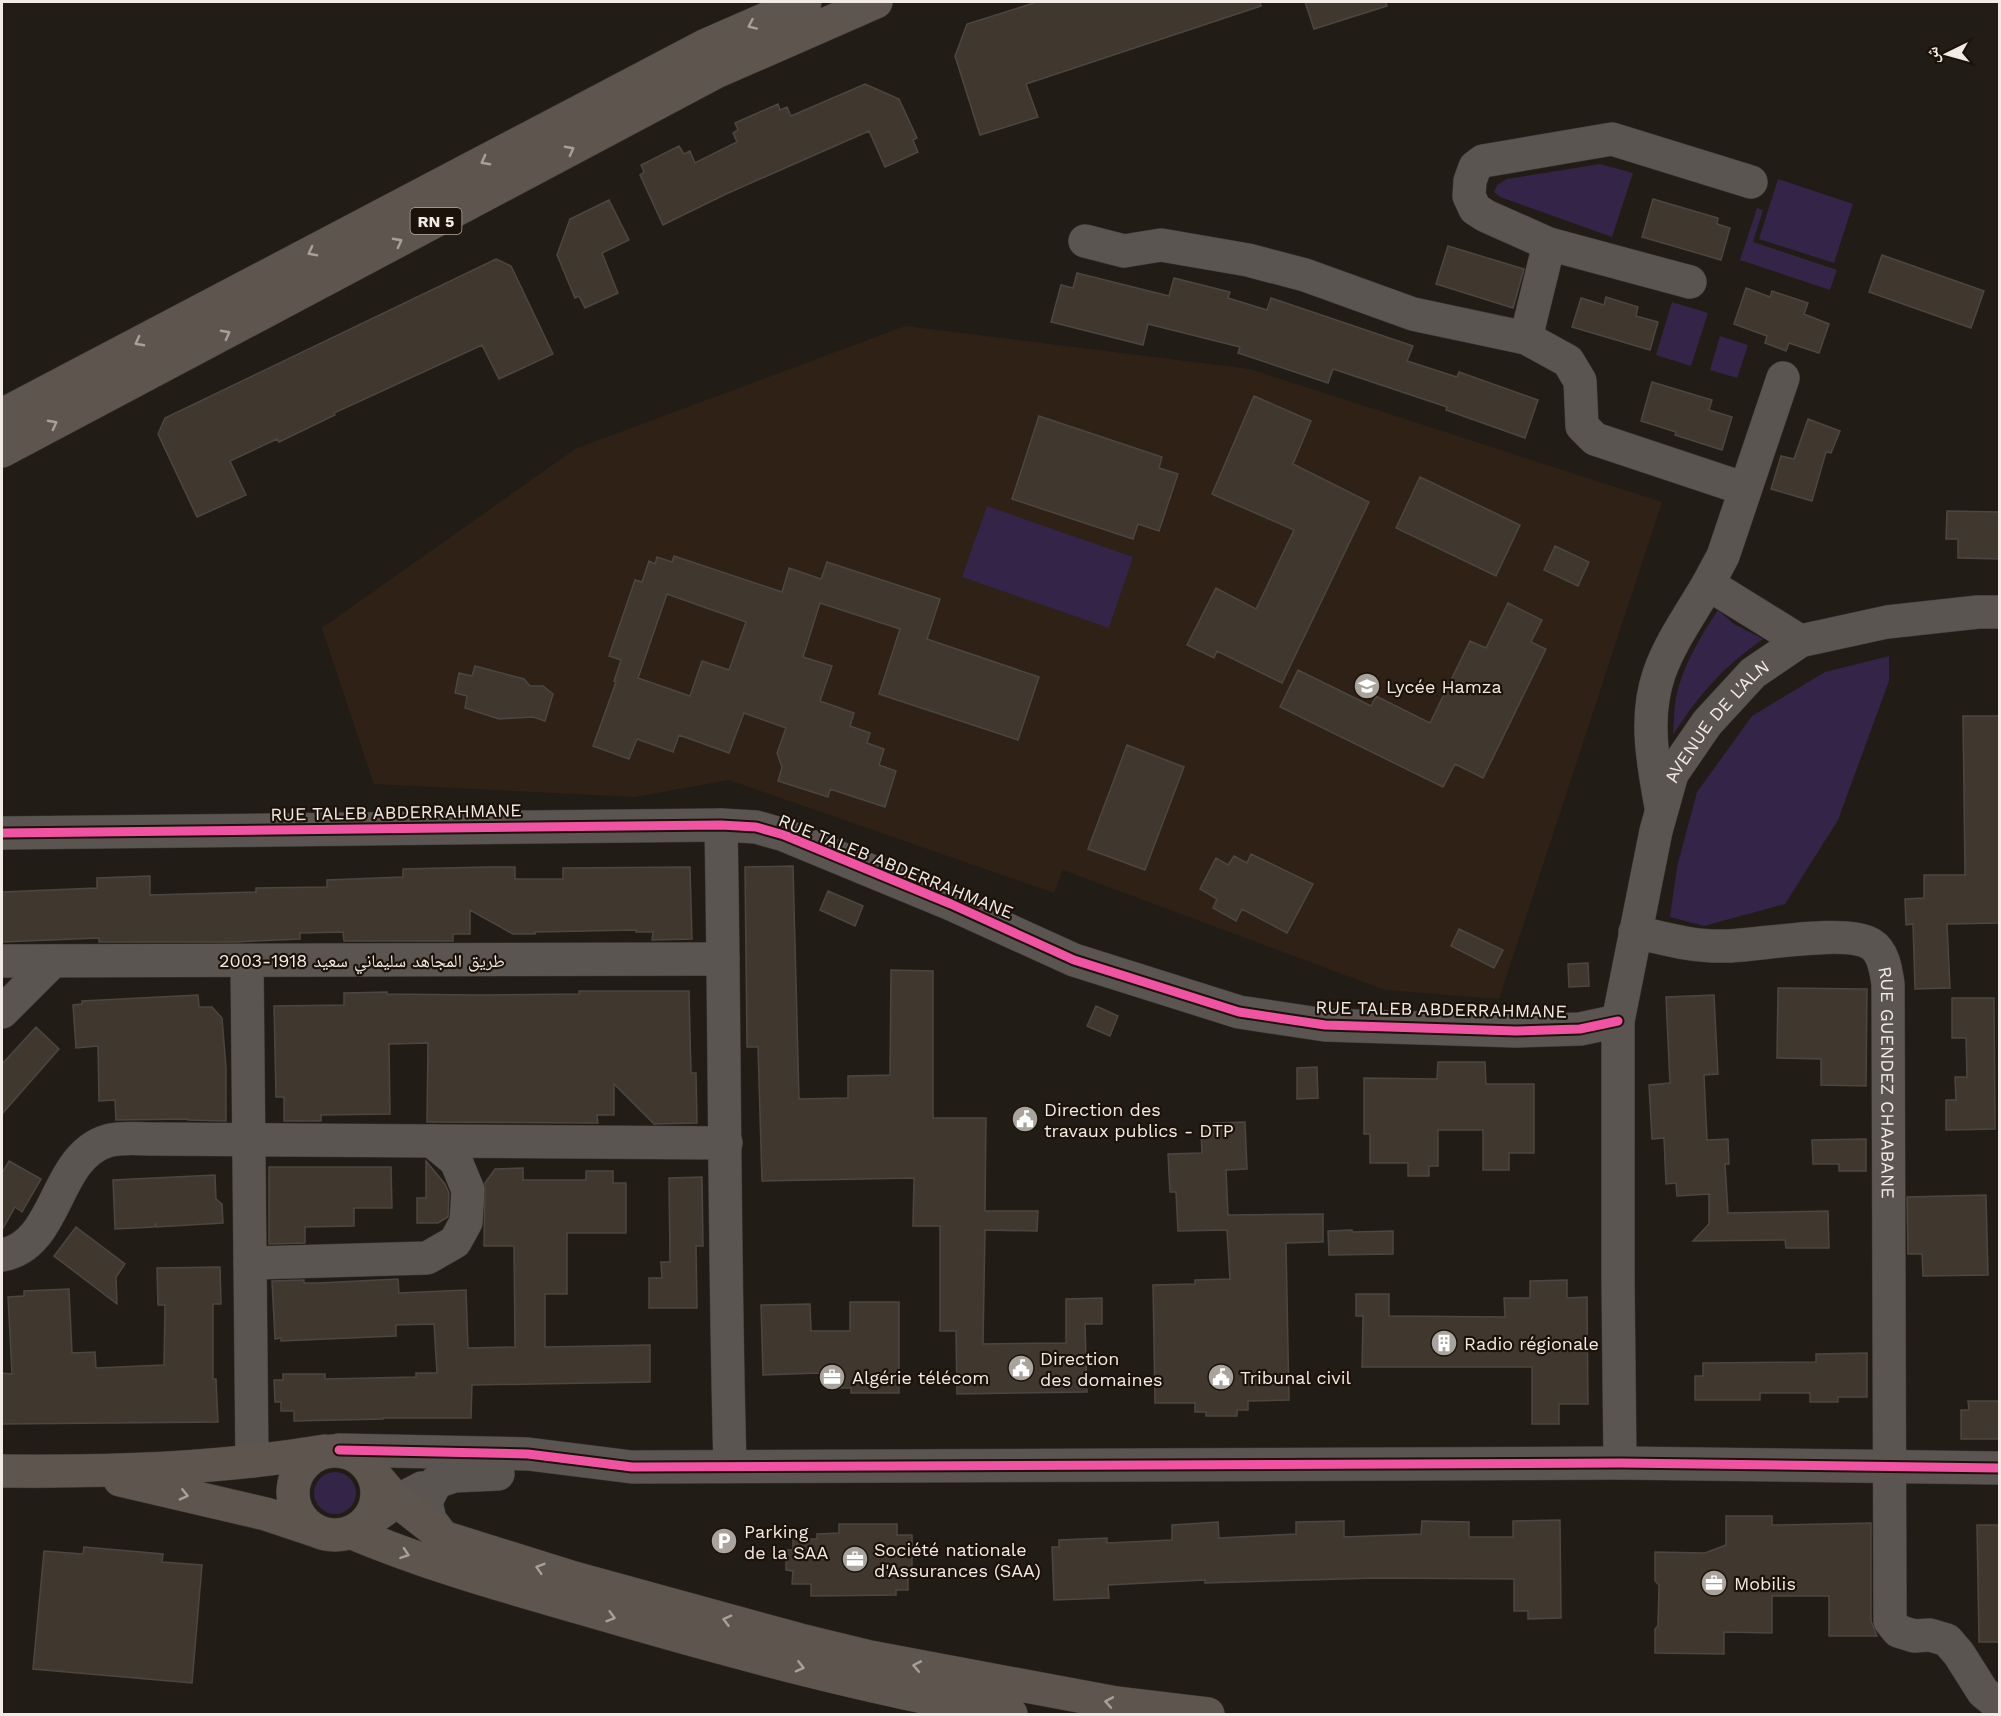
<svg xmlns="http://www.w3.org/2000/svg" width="2001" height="1716" font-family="'Work Sans','Noto Naskh Arabic',sans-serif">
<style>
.built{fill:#2f2115}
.green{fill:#332448}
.building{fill:#40382f;stroke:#4c4642;stroke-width:1.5;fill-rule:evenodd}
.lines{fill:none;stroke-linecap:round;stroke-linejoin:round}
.minor-casing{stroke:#3d3735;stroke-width:34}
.major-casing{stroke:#3d3735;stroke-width:34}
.minor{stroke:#5a5551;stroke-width:33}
.major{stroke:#5e564e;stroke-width:33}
.cycleway-casing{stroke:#1c120a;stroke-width:13}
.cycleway{stroke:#f153a3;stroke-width:9}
.oneway{stroke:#a8a09a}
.labels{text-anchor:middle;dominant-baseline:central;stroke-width:4.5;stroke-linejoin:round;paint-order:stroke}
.shield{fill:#1c120a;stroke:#b2aaa3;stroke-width:1.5}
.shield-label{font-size:16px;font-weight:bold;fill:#f2ebe5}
.poi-label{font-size:18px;fill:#f2ebe5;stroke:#1c120a;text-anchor:start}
.street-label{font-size:18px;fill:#f2ebe5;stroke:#1c120a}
</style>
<rect width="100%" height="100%" fill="#221c17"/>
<path class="built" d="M905,326L1250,369L1662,502L1499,999L1385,990L1063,870L1054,893L729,780L635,797L374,784L322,628L575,449Z"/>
<path class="green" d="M1600,164L1633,173L1612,237L1500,197L1494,192L1497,185L1507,179Z
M1778,179L1853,204L1834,263L1759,239Z
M1757,208L1763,210L1753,242L1837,270L1830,290L1740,260Z
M1672,302L1708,313L1691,366L1656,355Z
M1720,336L1748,345L1737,378L1710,370Z
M987,506L1133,557L1109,628L962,577Z
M1718,610L1734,624L1763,639C1722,668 1700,693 1673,735C1674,722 1674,709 1676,697C1683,665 1700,637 1718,610Z
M1889,656V681L1838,820L1785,904L1704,926L1670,917L1677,867L1697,792L1752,716L1825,672Z
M314 1493a21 21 0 1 1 42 0a21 21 0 1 1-42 0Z"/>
<path class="building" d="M1037,2H1260L1261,6L1026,84L1038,117L980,135L955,56L967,24Z
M1305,2H1386L1387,6L1314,29Z
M865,84L899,99L917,138L913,140L918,152L885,167L869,131L726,194L663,225L640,175L644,172L641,165L679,146L684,154L690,151L695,163L737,142L733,133L738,130L735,123L778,104L780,110L787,107L791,116Z
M1653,199L1718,218L1717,224L1730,228L1721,260L1642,237Z
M609,200L629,240L602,253L618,293L585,308L579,296L575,298L557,255L570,219Z
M1448,246L1524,269L1513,308L1436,284Z
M1882,255L1984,291L1971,328L1869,292Z
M496,259L511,266L553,354L499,379L482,345L334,413L335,415L279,442L277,439L230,461L246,495L197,517L158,434L165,418Z
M1077,273L1169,296L1174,278L1230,292L1228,298L1267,310L1271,298L1413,346L1407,361L1457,377L1459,372L1538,400L1525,438L1446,410L1447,407L1333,369L1328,383L1238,353L1240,347L1148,324L1143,345L1051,322L1061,285L1073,288Z
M1746,288L1770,297L1772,291L1808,303L1804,314L1829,324L1819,353L1789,343L1786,351L1765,343L1767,336L1734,324Z
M1606,297L1638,307L1636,316L1658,322L1650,350L1572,327L1581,298L1604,305Z
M1652,382L1712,400L1709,410L1732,417L1722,450L1675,435L1676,432L1641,421Z
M1254,396L1311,421L1293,464L1369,502L1282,683L1217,651L1214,658L1187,645L1216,588L1256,609L1294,530L1212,494Z
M1039,416L1162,457L1159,468L1178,474L1159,531L1138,524L1133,539L1012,499Z
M1808,419L1840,431L1831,453L1826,452L1812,501L1771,489L1781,456L1794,459Z
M1420,477L1520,525L1496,576L1396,528Z
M1947,511L2000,512V559L1958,558V539H1946Z
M1555,546L1589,562L1578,586L1544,570Z
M674,556L782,592L789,568L821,579L827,562L940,599L927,639L1039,677L1018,740L879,694L900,629L820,603L803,657L832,666L820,701L854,713L850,726L870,733L867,743L884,749L879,765L896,771L885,807L830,789L828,797L778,781L782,767L777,753L786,728L744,713L729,753L679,735L673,752L637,739L629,759L593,746L616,682L614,681L621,660L609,656L635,580L642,582L649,561L655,564L657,557L672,562ZM667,594L746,622L729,670L702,661L690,696L638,678Z
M1508,603L1542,620L1531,642L1546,649L1483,778L1455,764L1443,787L1280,707L1298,670L1371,706L1376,696L1430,723L1470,641L1486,648Z
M475,666L524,679L530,686H543L553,694L545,721L533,717L499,719L465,708L467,696L455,693L459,673L472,676Z
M1963,716H2000V923L1947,924L1950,988L1915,989L1913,924L1906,925L1905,899L1924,898V875H1965Z
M1127,745L1184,767L1145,870L1088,849Z
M1251,854L1313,884L1287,933L1242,909L1236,921L1213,908L1217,899L1200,889L1216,858L1228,865L1234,856L1247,863Z
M793,866L799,1099L848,1098V1076L890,1075L891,970L933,971V1118H986L985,1211H1038L1037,1231L985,1230L983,1344L1066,1343V1299L1102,1298V1324H1085L1087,1392L957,1394L956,1331H940V1226H913L914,1178L762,1181L758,1047H747L745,867Z
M487,867H515V879H563V868L690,867L692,939L652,940L653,932H636V930L535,932V934H513L470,910V934H453V941H344L343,932L300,933V939L235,942H99V938L2,942V892L97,888V878L150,876V895L256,892V888L327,887V880L403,877V869Z
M828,891L863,906L855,926L820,910Z
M1459,929L1503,950L1494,968L1451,946Z
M1588,963L1589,986L1569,987L1568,964Z
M1778,988L1867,989L1866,1086L1821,1085V1059L1777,1058Z
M579,991H689L691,1073H696L697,1123L654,1124L614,1084V1115H597L598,1123L427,1122L428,1043L389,1044L390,1114L321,1115V1121H284V1097H276L274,1006L344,1005V993L387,992V994L479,995L579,994Z
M198,995L199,1007H212L222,1018L226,1068V1121L188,1120V1119L116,1120L115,1100L99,1101L98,1046L76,1048L73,1005L82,1004V1001Z
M1714,995L1718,1074L1704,1075L1707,1140L1728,1139L1729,1164H1725L1728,1213L1828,1211L1829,1248H1786L1785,1240L1693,1241L1709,1224V1194L1677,1196L1676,1183L1666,1184L1664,1138L1652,1139L1649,1085L1670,1083L1666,997Z
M1952,998H1994L1995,1129L1946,1130V1100H1956L1955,1077H1967L1966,1038H1952Z
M1096,1006L1118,1016L1110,1036L1087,1026Z
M36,1027L59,1049L2,1114V1064Z
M1438,1062H1485L1486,1084H1534V1153H1509V1170H1483V1130H1438V1166H1429V1176H1408V1163H1370V1134H1364V1078L1437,1079Z
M1317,1067L1318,1098L1297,1099V1068Z
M1245,1122L1247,1169L1226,1170L1228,1215L1323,1214V1242L1286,1243L1289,1400L1248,1401V1410H1237V1416H1206V1412H1195V1403H1155L1153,1285L1195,1284V1280L1230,1279L1227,1230L1178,1231L1176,1192H1170L1168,1154L1202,1153L1201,1131H1213L1214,1123Z
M1866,1139V1171H1839V1164H1813L1812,1140Z
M9,1161L41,1179L22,1212L15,1207L2,1230V1173Z
M426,1161L445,1184L449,1193L448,1217L438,1223H417V1198H426Z
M269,1167H391L392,1208H354V1226L305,1227V1243L269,1244Z
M523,1168V1180H586V1171H613V1183H626V1233H567V1294H545V1347L650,1345V1382L472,1385L471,1418H383V1419L294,1421V1411H281V1402H275L274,1380H283V1374H325V1379L416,1377V1373H437L434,1324L396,1325V1336L281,1341V1338L275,1339L272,1281L304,1280V1283H318L398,1279L399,1293L466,1290L468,1348L515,1347L514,1246H484L485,1183L495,1169Z
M215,1175L216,1199L222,1204L223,1223L156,1227V1224L154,1227L115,1229L113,1180Z
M702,1177L703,1246H696L697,1308H649V1278H662L661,1262H670L669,1178Z
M1986,1195L1988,1275L1923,1276L1922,1254H1908L1907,1197Z
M76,1227L125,1264L116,1277L117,1304L54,1256Z
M1352,1230V1232L1393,1231V1254L1329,1255L1328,1231Z
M220,1267L221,1304H213V1379H216L218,1422L2,1424V1373L12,1374L8,1297L24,1296V1291L69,1289L72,1353L95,1352L96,1368L164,1365L165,1305H158L157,1268Z
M1567,1280V1298L1587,1297L1588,1404H1559V1424H1532V1367H1362L1363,1316H1356V1294H1389V1316L1505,1317L1504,1298H1530V1281Z
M850,1302H899V1393H851V1388H830L819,1373L763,1375L761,1305L810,1304L811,1331H850Z
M1867,1353V1397H1838V1402H1810V1393H1760V1400H1695V1376H1703V1363L1816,1362V1354Z
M1968,1401H2000V1439H1961V1410H1969Z
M1726,1516H1772V1525L1871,1523V1621L1877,1636H1829V1596H1772V1633L1724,1632V1654L1655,1653V1629L1658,1626L1659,1585L1655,1581V1552L1705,1553L1726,1545Z
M1560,1520L1561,1618L1528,1619V1611H1514V1579L1378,1578L1205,1583V1580L1108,1585L1109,1598L1054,1600L1052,1547H1059V1540L1107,1538V1543L1172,1540V1525L1218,1522L1219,1538L1296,1534V1522L1344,1521V1537L1421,1534L1422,1521L1469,1522V1537H1513V1521Z
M839,1524H897V1535H912V1568H908V1590H896V1595L811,1596V1584H792L793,1571L786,1570V1550H793V1539H817V1534L839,1533Z
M1977,1525H2000V1642H1979Z
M84,1547L163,1554L162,1562L202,1565L192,1683L33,1669L44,1551L83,1554Z"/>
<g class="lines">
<defs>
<g id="minor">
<path d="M1085,241L1124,251L1161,245L1248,260L1305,275L1413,314L1526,338L1568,361L1580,381L1582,426L1595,439L1745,489"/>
<path d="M1690,282L1549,244L1486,216L1475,209L1469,196L1470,181L1475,167L1483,161L1612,139L1751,182"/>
<path d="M1526,338L1549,244"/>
<path d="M1783,378L1723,556L1708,584L1800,641"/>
<path d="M1661,807C1653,762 1644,718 1659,674C1670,642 1692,612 1708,584"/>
<path d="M721,825C725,1039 724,1253 730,1466"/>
<path d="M2,833L721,825L756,827L784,835L951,904L1074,960L1239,1012L1325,1025L1516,1031L1580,1029L1618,1021"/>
<path id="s1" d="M1635,932C1666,939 1694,947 1725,946C1757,946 1845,928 1871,944C1884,952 1886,971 1888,984L1890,1621L1898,1631L1914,1636L1930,1635L1947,1640L1959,1654L1983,1692L2000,1706"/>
<path d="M2,961L723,959"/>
<path d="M247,961L252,1461"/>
<path d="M2,1012L53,961"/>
<path d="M2,1255C59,1245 53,1158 107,1141C120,1137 139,1139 153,1139L726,1143"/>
<path d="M250,1263L427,1258L455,1242L466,1222L468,1190L456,1161L432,1141"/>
<path d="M339,1450L528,1454L632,1467L1620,1463L2000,1468"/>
<path id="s2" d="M1620,1463L1618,1280V1021L1656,831L1672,774L1707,723L1753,673L1800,641L1887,622L1978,612H2000"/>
<path d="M363,1525L397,1501L422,1488"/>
<path d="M443,1537L430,1520L426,1502L436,1482L454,1476L498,1474"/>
</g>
<path id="major" d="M2,415L704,46L805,2
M2,451L716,72L876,2
M293 1493a42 42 0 1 1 84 0a42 42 0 1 1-84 0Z
M2,1471C109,1472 219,1469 325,1451
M373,1473L397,1501L443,1537L574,1578L800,1640L870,1657L1116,1703L1208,1714
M120,1480L266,1514L317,1531
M350,1532C433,1567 519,1590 605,1615C739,1654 874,1690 1011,1714"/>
</defs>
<use href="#minor" class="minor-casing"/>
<use href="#major" class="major-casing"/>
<use href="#minor" class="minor"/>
<use href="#major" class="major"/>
<defs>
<path id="cycleway" d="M2,833L721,825L756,827L784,835L951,904L1074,960L1239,1012L1325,1025L1516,1031L1580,1029L1618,1021
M339,1450L528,1454L632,1467L1620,1463L2000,1468"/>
</defs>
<use href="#cycleway" class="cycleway-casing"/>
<use href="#cycleway" class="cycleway"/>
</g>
<defs><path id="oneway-chevron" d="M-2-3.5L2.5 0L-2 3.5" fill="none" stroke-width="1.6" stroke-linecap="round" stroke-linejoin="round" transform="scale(1.5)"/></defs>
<g class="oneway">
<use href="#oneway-chevron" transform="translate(752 25) rotate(156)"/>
<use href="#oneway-chevron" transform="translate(570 150) rotate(-28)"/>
<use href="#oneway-chevron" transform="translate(485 161) rotate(152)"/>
<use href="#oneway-chevron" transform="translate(398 242) rotate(-28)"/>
<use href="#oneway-chevron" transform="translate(312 252) rotate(152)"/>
<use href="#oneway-chevron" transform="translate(226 334) rotate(-28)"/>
<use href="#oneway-chevron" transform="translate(139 342) rotate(152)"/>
<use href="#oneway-chevron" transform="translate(53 424) rotate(-28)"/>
<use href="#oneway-chevron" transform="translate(184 1495) rotate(13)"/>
<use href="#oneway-chevron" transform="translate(405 1554) rotate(19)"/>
<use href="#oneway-chevron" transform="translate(540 1568) rotate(-163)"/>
<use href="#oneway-chevron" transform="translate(611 1617) rotate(16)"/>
<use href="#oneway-chevron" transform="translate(727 1620) rotate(-165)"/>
<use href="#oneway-chevron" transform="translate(917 1666) rotate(-169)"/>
<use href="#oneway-chevron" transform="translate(800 1667) rotate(14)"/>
<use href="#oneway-chevron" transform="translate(1109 1702) rotate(-170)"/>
</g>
<defs>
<symbol id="school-disc" viewBox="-11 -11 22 22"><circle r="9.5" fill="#a9a39d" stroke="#1c120a"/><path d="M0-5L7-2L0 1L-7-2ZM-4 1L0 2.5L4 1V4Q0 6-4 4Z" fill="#fff"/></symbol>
<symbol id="civic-disc" viewBox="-11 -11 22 22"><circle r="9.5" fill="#a9a39d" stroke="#1c120a"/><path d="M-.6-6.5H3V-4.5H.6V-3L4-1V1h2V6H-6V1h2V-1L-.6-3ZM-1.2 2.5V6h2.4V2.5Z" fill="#fff"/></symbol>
<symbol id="building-disc" viewBox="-11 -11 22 22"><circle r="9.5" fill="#a9a39d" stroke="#1c120a"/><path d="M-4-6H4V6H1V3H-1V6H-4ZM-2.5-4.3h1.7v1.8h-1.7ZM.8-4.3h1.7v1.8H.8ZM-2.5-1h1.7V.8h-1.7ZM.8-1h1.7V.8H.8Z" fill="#fff"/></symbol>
<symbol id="office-disc" viewBox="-11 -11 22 22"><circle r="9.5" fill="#a9a39d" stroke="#1c120a"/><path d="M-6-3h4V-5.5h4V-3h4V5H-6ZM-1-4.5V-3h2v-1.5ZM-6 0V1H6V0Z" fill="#fff"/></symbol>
<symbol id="parking-disc" viewBox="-11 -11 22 22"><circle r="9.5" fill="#a9a39d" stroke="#1c120a"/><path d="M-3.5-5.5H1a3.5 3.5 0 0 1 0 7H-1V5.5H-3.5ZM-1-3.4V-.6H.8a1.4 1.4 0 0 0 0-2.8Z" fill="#fff"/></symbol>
</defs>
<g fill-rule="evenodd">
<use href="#school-disc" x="1352" y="671" width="30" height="30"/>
<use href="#civic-disc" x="1010" y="1104" width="30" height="30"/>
<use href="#building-disc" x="1429" y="1328" width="30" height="30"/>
<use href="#civic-disc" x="1006" y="1353" width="30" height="30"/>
<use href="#office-disc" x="817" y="1362" width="30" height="30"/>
<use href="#civic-disc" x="1206" y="1362" width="30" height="30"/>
<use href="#parking-disc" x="709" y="1526" width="30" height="30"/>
<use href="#office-disc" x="840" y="1544" width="30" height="30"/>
<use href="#office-disc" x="1699" y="1568" width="30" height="30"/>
</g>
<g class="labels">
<rect class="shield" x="410.5" y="208" width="51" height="26" rx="4.5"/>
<g class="shield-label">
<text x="436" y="221">RN 5</text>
</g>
<g class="poi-label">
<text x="1386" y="686">Lycée Hamza</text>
<text x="1044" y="1109">Direction des<tspan x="1044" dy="21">travaux publics - DTP</tspan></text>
<text x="1464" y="1343">Radio régionale</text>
<text x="1040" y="1358">Direction<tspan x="1040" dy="21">des domaines</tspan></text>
<text x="852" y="1377">Algérie télécom</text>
<text x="1240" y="1377">Tribunal civil</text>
<text x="744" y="1531">Parking<tspan x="744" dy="21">de la SAA</tspan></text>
<text x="874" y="1549">Société nationale<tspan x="874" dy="21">d'Assurances (SAA)</tspan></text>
<text x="1734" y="1583">Mobilis</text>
</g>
<g class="street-label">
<text stroke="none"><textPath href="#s2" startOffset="764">AVENUE DE L'ALN</textPath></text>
<text transform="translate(396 812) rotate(-1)">RUE TALEB ABDERRAHMANE</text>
<text transform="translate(896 866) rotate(22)">RUE TALEB ABDERRAHMANE</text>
<text x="362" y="960">طريق المجاهد سليماني سعيد 1918-2003</text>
<text transform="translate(1441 1009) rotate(1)">RUE TALEB ABDERRAHMANE</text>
<text stroke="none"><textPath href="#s1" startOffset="382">RUE GUENDEZ CHAABANE</textPath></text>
</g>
</g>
<rect width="2001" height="1716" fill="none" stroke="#f2ebe5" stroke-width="6"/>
<g transform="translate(1947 54) rotate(265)" stroke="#1c120a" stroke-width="4.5" paint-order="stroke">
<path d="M0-4.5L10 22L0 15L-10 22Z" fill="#f2ebe5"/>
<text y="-9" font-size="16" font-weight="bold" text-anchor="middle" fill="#f2ebe5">ش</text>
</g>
</svg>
